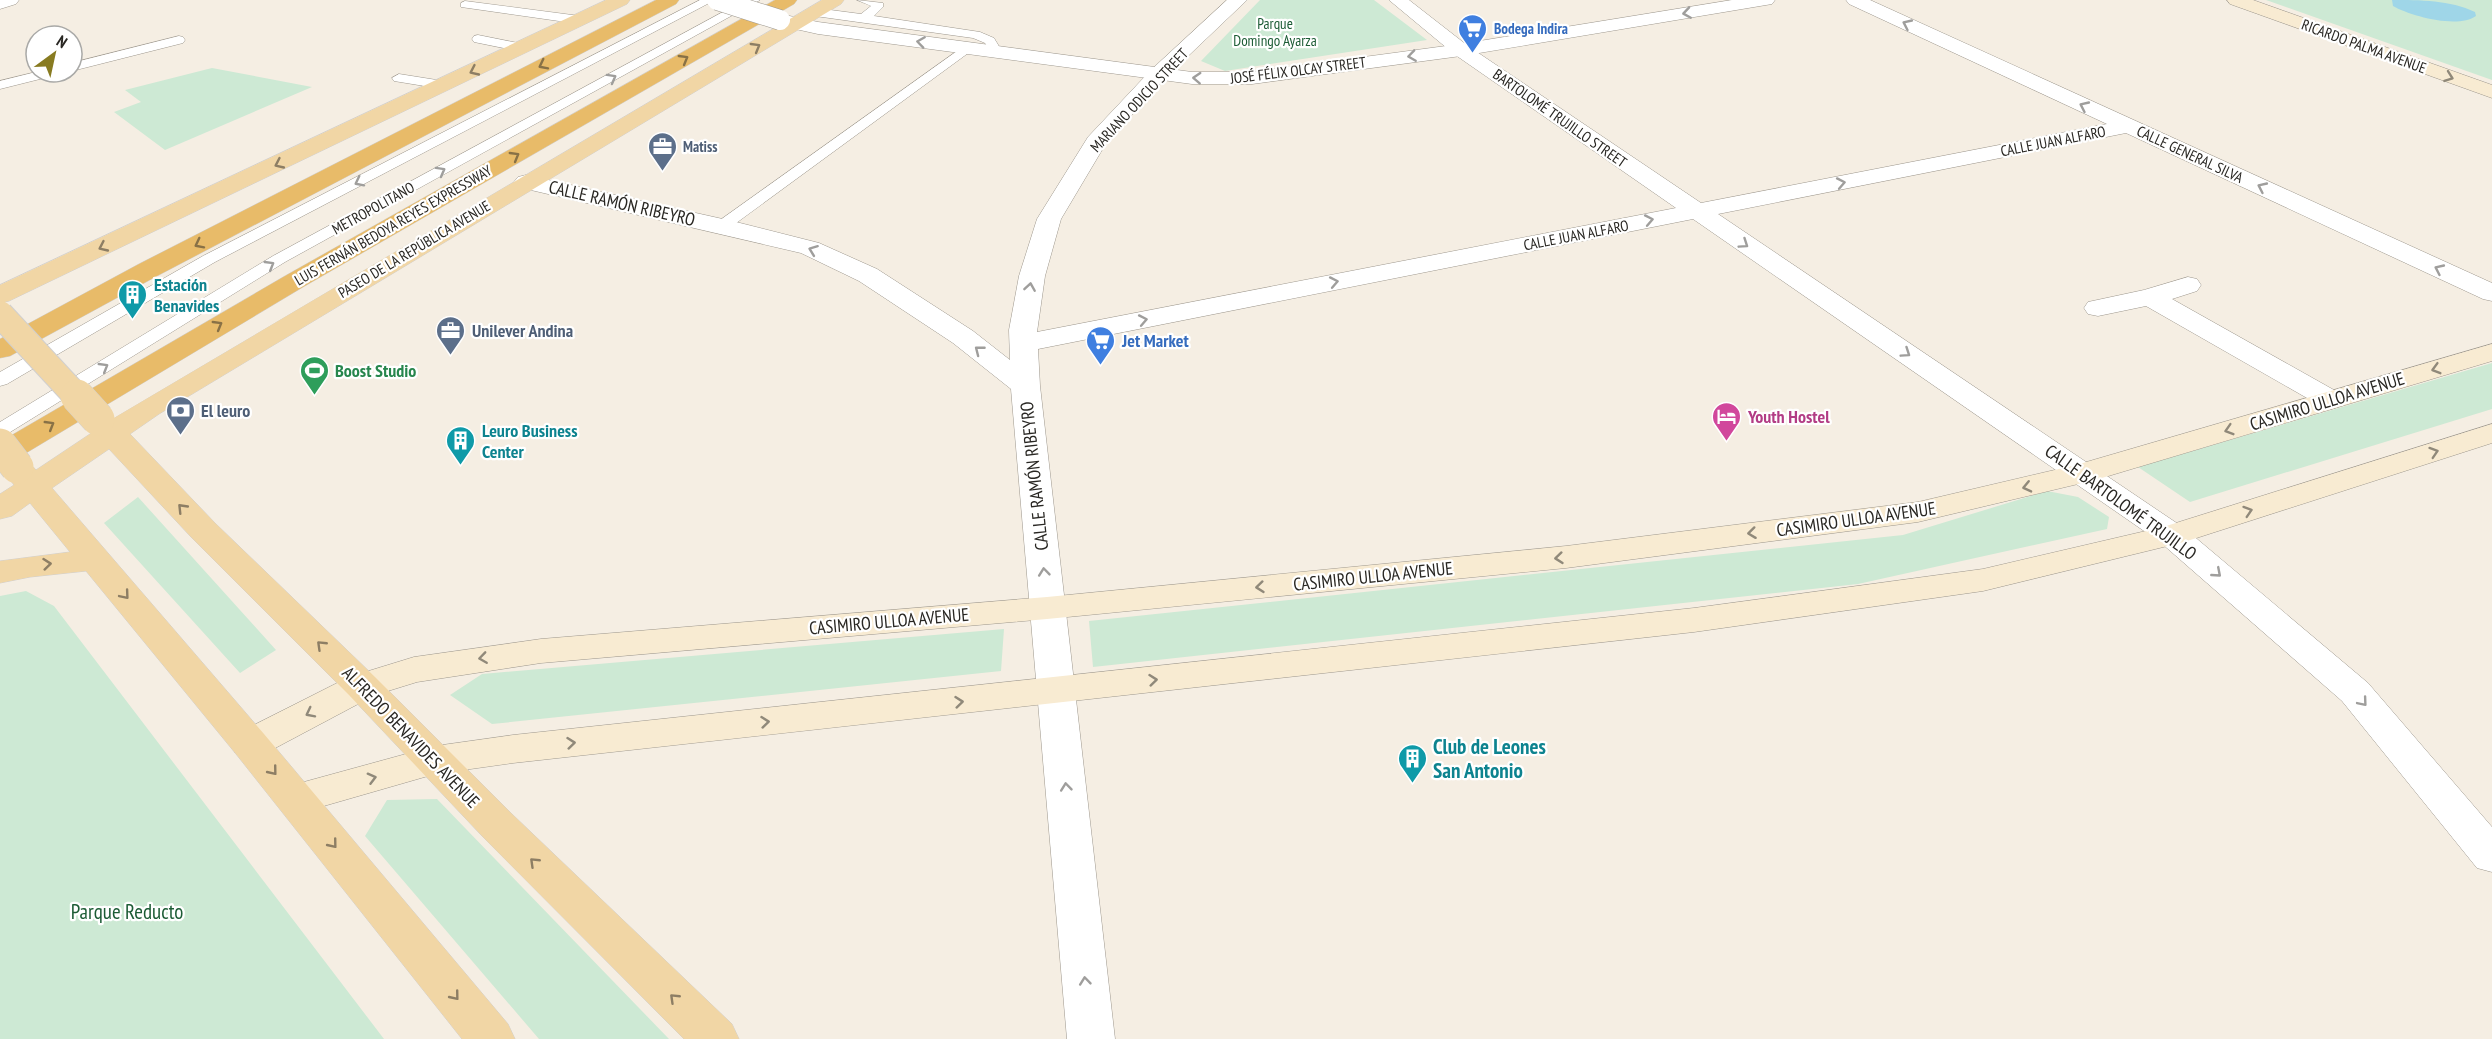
<svg xmlns="http://www.w3.org/2000/svg" width="2492" height="1039" font-family="'PT Sans Narrow',sans-serif">
<style>
.green{fill:#cde9d4}
.water{fill:#9fd6e8}
.lines{fill:none;stroke-linecap:round;stroke-linejoin:round}
.service-casing{stroke:#9d978d;stroke-width:1}
.minor-casing{stroke:#9d978d;stroke-width:1}
.tertiary-casing{stroke:#9d978d;stroke-width:1}
.secondary-casing{stroke:#9d978d;stroke-width:1}
.primary-casing{stroke:#d0cfcf;stroke-width:1}
.motorway-casing{stroke:#d0cfcf;stroke-width:1}
.service{fill:#fff;fill-rule:evenodd}
.minor{fill:#fff;fill-rule:evenodd}
.tertiary{fill:#fff;fill-rule:evenodd}
.secondary{fill:#f8ebd2;fill-rule:evenodd}
.primary{fill:#f1d6a5;fill-rule:evenodd}
.motorway{fill:#e8bb69;fill-rule:evenodd}
.tertiary-bridge-casing{stroke:#9d978d;stroke-width:21;stroke-linecap:butt}
.primary-bridge-far1-casing{stroke:#d0cfcf;stroke-width:28;stroke-linecap:butt}
.primary-bridge-casing{stroke:#d0cfcf;stroke-width:34;stroke-linecap:butt}
.tertiary-bridge{stroke:#fff;stroke-width:20}
.primary-bridge-far1{stroke:#f1d6a5;stroke-width:26}
.primary-bridge{stroke:#f1d6a5;stroke-width:33}
.oneway{stroke:#9f9e9c}
.oneway2{stroke:#8d7e64}
.oneway3{stroke:#887146}
.oneway4{stroke:#90897a}
.labels{text-anchor:middle;dominant-baseline:central;stroke-width:4.5;stroke-linejoin:round;paint-order:stroke}
.far-park-label{font-size:15px;fill:#1c5c35;stroke:#fff}
.far-shop-label{font-size:15px;font-weight:bold;fill:#366cbe;stroke:#fff;text-anchor:start}
.far-street-label{font-size:15px;fill:#292723;stroke:#fff}
.far-service-label{font-size:15px;font-weight:bold;fill:#4e5e75;stroke:#fff;text-anchor:start}
.street-label{font-size:18px;fill:#292723;stroke:#fff}
.culture-label{font-size:18px;font-weight:bold;fill:#0d838f;stroke:#fff;text-anchor:start}
.service-label{font-size:18px;font-weight:bold;fill:#4e5e75;stroke:#fff;text-anchor:start}
.shop-label{font-size:18px;font-weight:bold;fill:#366cbe;stroke:#fff;text-anchor:start}
.leisure-label{font-size:18px;font-weight:bold;fill:#27864d;stroke:#fff;text-anchor:start}
.hotel-label{font-size:18px;font-weight:bold;fill:#b23c85;stroke:#fff;text-anchor:start}
.near-culture-label{font-size:21px;font-weight:bold;fill:#0d838f;stroke:#fff;text-anchor:start}
.near-park-label{font-size:21px;fill:#1c5c35;stroke:#fff}
</style>
<rect width="100%" height="100%" fill="#f5eee3"/>
<path class="green" d="M1260,0H1374L1427,40L1225,71L1201,61Z
M2266,0H2492V80Z
M212,68L312,87L165,150L114,112L141,102L125,90Z
M2492,363V409L2190,502L2138,467Z
M2047,491L2078,497L2109,517L2107,529L1858,584L1093,667L1089,621L1903,535Z
M138,497L276,650L240,673L104,523Z
M26,591L54,606L384,1039H0V596Z
M1004,629L1001,671L492,724L450,695L482,674Z
M437,799L669,1039H539L365,836L387,800Z"/>
<path class="water" d="M2392,0C2420,0 2450,0 2475,12L2476,16C2458,29 2410,16 2393,6Z"/>
<g class="lines">
<defs>
<path id="service" d="M700,0H715L215,262L7,384L0,386V372L203,256Z
M745,0H760L285,262L7,434L0,436V422L273,256Z
M857,0L883,3V7L874,16L980,32L994,38L1003,53L1001,56H993L985,43L973,38L815,16L809,12L815,8L861,14L871,6Z
M465,1L580,16L586,20L580,24L461,7V3Z
M478,35L523,44L529,48L523,52L474,42L472,39L474,36Z
M179,36L183,37L185,40L183,43L72,71V63Z
M967,44L971,45L973,48L971,51L728,229H716L714,226L716,223Z
M36,72H57L56,75L0,89V81Z
M399,74L443,81L450,85L443,89L394,81L392,78Z"/>
<path id="minor" d="M0,0H19L16,4L0,9Z
M1227,0H1247L1165,78L1105,145L1061,219L1045,276L1037,332L1676,208L1454,54L1389,0H1409L1468,46L1701,203L2107,124L1849,4L1846,0H1870L2492,283V301L2483,299L2126,133L1718,214L2184,528L2368,683L2492,827V872L2477,868L2342,701L2160,542L1693,219L1038,349L1040,386L1115,1039H1067L1011,389L953,343L859,281L801,253L518,187L514,182L518,177L526,175L736,222L819,243L877,269L973,331L1010,360L1009,330L1019,276L1037,219L1088,137L1151,70Z
M2188,277L2197,279L2201,285L2197,291L2172,299L2341,394L2346,400L2341,406L2331,409L2321,406L2146,306L2098,316L2088,314L2084,308L2088,302L2144,290Z"/>
<path id="tertiary" d="M1732,0H1775L1772,4L1766,5L1461,56L1252,84H1192L818,34L773,24L771,20L773,16L780,14L818,22L1192,72H1252L1461,44Z"/>
<path id="secondary" d="M2227,0H2253L2492,85V98L2230,4Z
M2492,344V361L2095,480L1918,522L1566,568L1047,619L541,663L417,682L375,695L264,754L250,758L236,754L230,744L236,734L349,677L414,657L541,639L1047,597L1566,546L1918,502L2076,465Z
M2492,424V443L2184,542L1983,591L1694,632L513,763L435,774L296,814L282,810L276,799L282,788L435,746L513,735L1694,608L1983,569L2163,527Z"/>
<path id="primary" d="M606,0H630L627,4L9,301L0,303V285Z
M822,0H844L841,4L159,414L130,434L215,523L375,677L512,814L732,1024L739,1039H684L482,836L349,695L191,537L109,449L52,488L264,734L508,1024L515,1039H462L236,754L86,571L30,577L0,583V561L70,552L30,503L12,516L0,519V494L14,485L3,470L8,463C20,460 28,460 36,470L93,432L83,419L87,413C98,410 106,409 114,418Z"/>
<path id="motorway" d="M656,0H679L676,4L157,276L10,356L0,358V339L139,264Z
M775,0H797L794,4L303,287L11,462L0,464V442L285,276Z"/>
</defs>
<use href="#service" class="service-casing"/>
<use href="#minor" class="minor-casing"/>
<use href="#tertiary" class="tertiary-casing"/>
<use href="#secondary" class="secondary-casing"/>
<use href="#primary" class="primary-casing"/>
<use href="#motorway" class="motorway-casing"/>
<use href="#service" class="service"/>
<use href="#minor" class="minor"/>
<use href="#tertiary" class="tertiary"/>
<use href="#secondary" class="secondary"/>
<use href="#primary" class="primary"/>
<use href="#motorway" class="motorway"/>
<defs>
<path id="tertiary-bridge" d="M717,0L780,20"/>
<path id="primary-bridge-far1" d="M0,314L78,398"/>
<path id="primary-bridge" d="M77,396L98,419
M0,445L17,467"/>
</defs>
<use href="#tertiary-bridge" class="tertiary-bridge-casing"/>
<use href="#primary-bridge-far1" class="primary-bridge-far1-casing"/>
<use href="#primary-bridge" class="primary-bridge-casing"/>
<use href="#tertiary-bridge" class="tertiary-bridge"/>
<use href="#primary-bridge-far1" class="primary-bridge-far1"/>
<use href="#primary-bridge" class="primary-bridge"/>
</g>
<defs><path id="oneway-chevron" d="M-2-3.5L2.5 0L-2 3.5" fill="none" stroke-width="1.6" stroke-linecap="round" stroke-linejoin="round" transform="scale(1.5)"/></defs>
<g class="oneway">
<use href="#oneway-chevron" transform="translate(1687 13) rotate(171)"/>
<use href="#oneway-chevron" transform="translate(1907 24) rotate(-155)"/>
<use href="#oneway-chevron" transform="translate(921 42) rotate(-172)"/>
<use href="#oneway-chevron" transform="translate(1412 56) rotate(172)"/>
<use href="#oneway-chevron" transform="translate(612 78) rotate(-29)"/>
<use href="#oneway-chevron" transform="translate(1197 78) rotate(-177)"/>
<use href="#oneway-chevron" transform="translate(2084 106) rotate(-155)"/>
<use href="#oneway-chevron" transform="translate(441 171) rotate(-29)"/>
<use href="#oneway-chevron" transform="translate(359 182) rotate(153)"/>
<use href="#oneway-chevron" transform="translate(1841 183) rotate(-11)"/>
<use href="#oneway-chevron" transform="translate(2262 187) rotate(-155)"/>
<use href="#oneway-chevron" transform="translate(1649 220) rotate(-11)"/>
<use href="#oneway-chevron" transform="translate(1744 244) rotate(34)"/>
<use href="#oneway-chevron" transform="translate(813 250) rotate(-159)"/>
<use href="#oneway-chevron" transform="translate(270 265) rotate(-31)"/>
<use href="#oneway-chevron" transform="translate(2439 269) rotate(-155)"/>
<use href="#oneway-chevron" transform="translate(1334 282) rotate(-11)"/>
<use href="#oneway-chevron" transform="translate(1030 287) rotate(-81)"/>
<use href="#oneway-chevron" transform="translate(1143 320) rotate(-11)"/>
<use href="#oneway-chevron" transform="translate(979 350) rotate(-142)"/>
<use href="#oneway-chevron" transform="translate(1906 353) rotate(34)"/>
<use href="#oneway-chevron" transform="translate(104 367) rotate(-31)"/>
<use href="#oneway-chevron" transform="translate(1044 572) rotate(-96)"/>
<use href="#oneway-chevron" transform="translate(2217 573) rotate(41)"/>
<use href="#oneway-chevron" transform="translate(2363 702) rotate(50)"/>
<use href="#oneway-chevron" transform="translate(1066 787) rotate(-96)"/>
<use href="#oneway-chevron" transform="translate(1085 981) rotate(-96)"/>
</g>
<g class="oneway2">
<use href="#oneway-chevron" transform="translate(756 47) rotate(-30)"/>
<use href="#oneway-chevron" transform="translate(474 71) rotate(155)"/>
<use href="#oneway-chevron" transform="translate(279 164) rotate(155)"/>
<use href="#oneway-chevron" transform="translate(103 247) rotate(155)"/>
<use href="#oneway-chevron" transform="translate(182 508) rotate(-134)"/>
<use href="#oneway-chevron" transform="translate(47 564) rotate(-6)"/>
<use href="#oneway-chevron" transform="translate(125 595) rotate(50)"/>
<use href="#oneway-chevron" transform="translate(321 645) rotate(-136)"/>
<use href="#oneway-chevron" transform="translate(273 771) rotate(51)"/>
<use href="#oneway-chevron" transform="translate(333 844) rotate(51)"/>
<use href="#oneway-chevron" transform="translate(534 862) rotate(-136)"/>
<use href="#oneway-chevron" transform="translate(455 996) rotate(51)"/>
<use href="#oneway-chevron" transform="translate(674 998) rotate(-136)"/>
</g>
<g class="oneway3">
<use href="#oneway-chevron" transform="translate(684 59) rotate(-30)"/>
<use href="#oneway-chevron" transform="translate(543 65) rotate(153)"/>
<use href="#oneway-chevron" transform="translate(515 156) rotate(-30)"/>
<use href="#oneway-chevron" transform="translate(199 244) rotate(153)"/>
<use href="#oneway-chevron" transform="translate(218 325) rotate(-30)"/>
<use href="#oneway-chevron" transform="translate(50 425) rotate(-31)"/>
</g>
<g class="oneway4">
<use href="#oneway-chevron" transform="translate(2449 77) rotate(20)"/>
<use href="#oneway-chevron" transform="translate(2436 369) rotate(164)"/>
<use href="#oneway-chevron" transform="translate(2229 430) rotate(163)"/>
<use href="#oneway-chevron" transform="translate(2434 452) rotate(-18)"/>
<use href="#oneway-chevron" transform="translate(2027 487) rotate(167)"/>
<use href="#oneway-chevron" transform="translate(2248 511) rotate(-18)"/>
<use href="#oneway-chevron" transform="translate(1752 533) rotate(173)"/>
<use href="#oneway-chevron" transform="translate(1559 558) rotate(174)"/>
<use href="#oneway-chevron" transform="translate(1260 587) rotate(174)"/>
<use href="#oneway-chevron" transform="translate(483 658) rotate(172)"/>
<use href="#oneway-chevron" transform="translate(1153 680) rotate(-6)"/>
<use href="#oneway-chevron" transform="translate(959 702) rotate(-6)"/>
<use href="#oneway-chevron" transform="translate(310 713) rotate(153)"/>
<use href="#oneway-chevron" transform="translate(765 722) rotate(-6)"/>
<use href="#oneway-chevron" transform="translate(571 743) rotate(-6)"/>
<use href="#oneway-chevron" transform="translate(372 778) rotate(-15)"/>
</g>
<defs>
<symbol id="supermarket-pin" viewBox="-11 -11 22 30"><path d="M0 17L-7.5 6A9.5 9.5 0 1 1 7.5 6Z" fill="#3f7fe0" stroke="#fff"/><path d="M-6-5.5h2.5l.6 2H6L4.5 2H-2.5L-4.4-4H-6ZM-1.5 3.2a1.3 1.3 0 1 0 .1 0ZM3 3.2a1.3 1.3 0 1 0 .1 0Z" fill="#fff"/></symbol>
<symbol id="office-pin" viewBox="-11 -11 22 30"><path d="M0 17L-7.5 6A9.5 9.5 0 1 1 7.5 6Z" fill="#5c6f8a" stroke="#fff"/><path d="M-6-3h4V-5.5h4V-3h4V5H-6ZM-1-4.5V-3h2v-1.5ZM-6 0V1H6V0Z" fill="#fff"/></symbol>
<symbol id="building-pin" viewBox="-11 -11 22 30"><path d="M0 17L-7.5 6A9.5 9.5 0 1 1 7.5 6Z" fill="#0f9aa8" stroke="#fff"/><path d="M-4-6H4V6H1V3H-1V6H-4ZM-2.5-4.3h1.7v1.8h-1.7ZM.8-4.3h1.7v1.8H.8ZM-2.5-1h1.7V.8h-1.7ZM.8-1h1.7V.8H.8Z" fill="#fff"/></symbol>
<symbol id="stadium-pin" viewBox="-11 -11 22 30"><path d="M0 17L-7.5 6A9.5 9.5 0 1 1 7.5 6Z" fill="#2e9e5b" stroke="#fff"/><path d="M0-5a6.5 5 0 1 0 0 10a6.5 5 0 1 0 0-10ZM-3.5-1.8h7v3.6h-7Z" fill="#fff"/></symbol>
<symbol id="bank-pin" viewBox="-11 -11 22 30"><path d="M0 17L-7.5 6A9.5 9.5 0 1 1 7.5 6Z" fill="#5c6f8a" stroke="#fff"/><path d="M-6-4H6V4H-6ZM0-2.3a2.3 2.3 0 1 0 0 4.6a2.3 2.3 0 1 0 0-4.6Z" fill="#fff"/></symbol>
<symbol id="hotel-pin" viewBox="-11 -11 22 30"><path d="M0 17L-7.5 6A9.5 9.5 0 1 1 7.5 6Z" fill="#d1479c" stroke="#fff"/><path d="M-6-4.5h1.5V1H6V5H4.5V3h-9V5H-6ZM-4 0a1.8 1.8 0 1 1 3.6 0ZM.5 0V-2.5h3Q6-2.5 6 0Z" fill="#fff"/></symbol>
</defs>
<g fill-rule="evenodd">
<use href="#supermarket-pin" x="1456" y="12" width="33" height="45"/>
<use href="#office-pin" x="646" y="130" width="33" height="45"/>
<use href="#building-pin" x="116" y="278" width="33" height="45"/>
<use href="#office-pin" x="434" y="314" width="33" height="45"/>
<use href="#supermarket-pin" x="1084" y="324" width="33" height="45"/>
<use href="#stadium-pin" x="298" y="354" width="33" height="45"/>
<use href="#bank-pin" x="164" y="394" width="33" height="45"/>
<use href="#hotel-pin" x="1710" y="400" width="33" height="45"/>
<use href="#building-pin" x="444" y="424" width="33" height="45"/>
<use href="#building-pin" x="1396" y="742" width="33" height="45"/>
</g>
<g class="labels">
<g class="far-park-label">
<text x="1275" y="23">Parque<tspan x="1275" dy="17">Domingo Ayarza</tspan></text>
</g>
<g class="far-shop-label">
<text x="1494" y="28">Bodega Indira</text>
</g>
<g class="far-street-label">
<text transform="translate(2364 46) rotate(20)">RICARDO PALMA AVENUE</text>
<text transform="translate(1298 70) rotate(-7)">JOSÉ FÉLIX OLCAY STREET</text>
<text transform="translate(1139 100) rotate(-47)">MARIANO ODICIO STREET</text>
<text transform="translate(1560 118) rotate(35)">BARTOLOMÉ TRUJILLO STREET</text>
<text transform="translate(2053 141) rotate(-11)">CALLE JUAN ALFARO</text>
<text transform="translate(2190 154) rotate(25)">CALLE GENERAL SILVA</text>
<text transform="translate(373 208) rotate(-29)">METROPOLITANO</text>
<text transform="translate(393 225) rotate(-30)">LUIS FERNÁN BEDOYA REYES EXPRESSWAY</text>
<text transform="translate(1576 235) rotate(-11)">CALLE JUAN ALFARO</text>
<text transform="translate(414 249) rotate(-31)">PASEO DE LA REPÚBLICA AVENUE</text>
</g>
<g class="far-service-label">
<text x="683" y="146">Matiss</text>
</g>
<g class="street-label">
<text transform="translate(622 203) rotate(13)">CALLE RAMÓN RIBEYRO</text>
<text transform="translate(2327 401) rotate(-17)">CASIMIRO ULLOA AVENUE</text>
<text transform="translate(1034 476) rotate(-96)">CALLE RAMÓN RIBEYRO</text>
<text transform="translate(2121 502) rotate(36)">CALLE BARTOLOMÉ TRUJILLO</text>
<text transform="translate(1856 519) rotate(-8)">CASIMIRO ULLOA AVENUE</text>
<text transform="translate(1373 576) rotate(-6)">CASIMIRO ULLOA AVENUE</text>
<text transform="translate(889 621) rotate(-5)">CASIMIRO ULLOA AVENUE</text>
<text transform="translate(411 737) rotate(46)">ALFREDO BENAVIDES AVENUE</text>
</g>
<g class="culture-label">
<text x="154" y="284">Estación<tspan x="154" dy="21">Benavides</tspan></text>
<text x="482" y="430">Leuro Business<tspan x="482" dy="21">Center</tspan></text>
</g>
<g class="service-label">
<text x="472" y="330">Unilever Andina</text>
<text x="201" y="410">El leuro</text>
</g>
<g class="shop-label">
<text x="1122" y="340">Jet Market</text>
</g>
<g class="leisure-label">
<text x="335" y="370">Boost Studio</text>
</g>
<g class="hotel-label">
<text x="1748" y="416">Youth Hostel</text>
</g>
<g class="near-culture-label">
<text x="1433" y="746">Club de Leones<tspan x="1433" dy="24">San Antonio</tspan></text>
</g>
<g class="near-park-label">
<text x="127" y="911">Parque Reducto</text>
</g>
</g>
<g transform="translate(54 54) rotate(33)"><circle r="28" fill="#ffffff" stroke="#a9a9a7" stroke-width="1.5"/>
<path d="M0-4.5L10 22L0 15L-10 22Z" fill="#887b21"/>
<text y="-9" font-size="16" font-weight="bold" text-anchor="middle" fill="#292723">N</text>
</g>
</svg>
